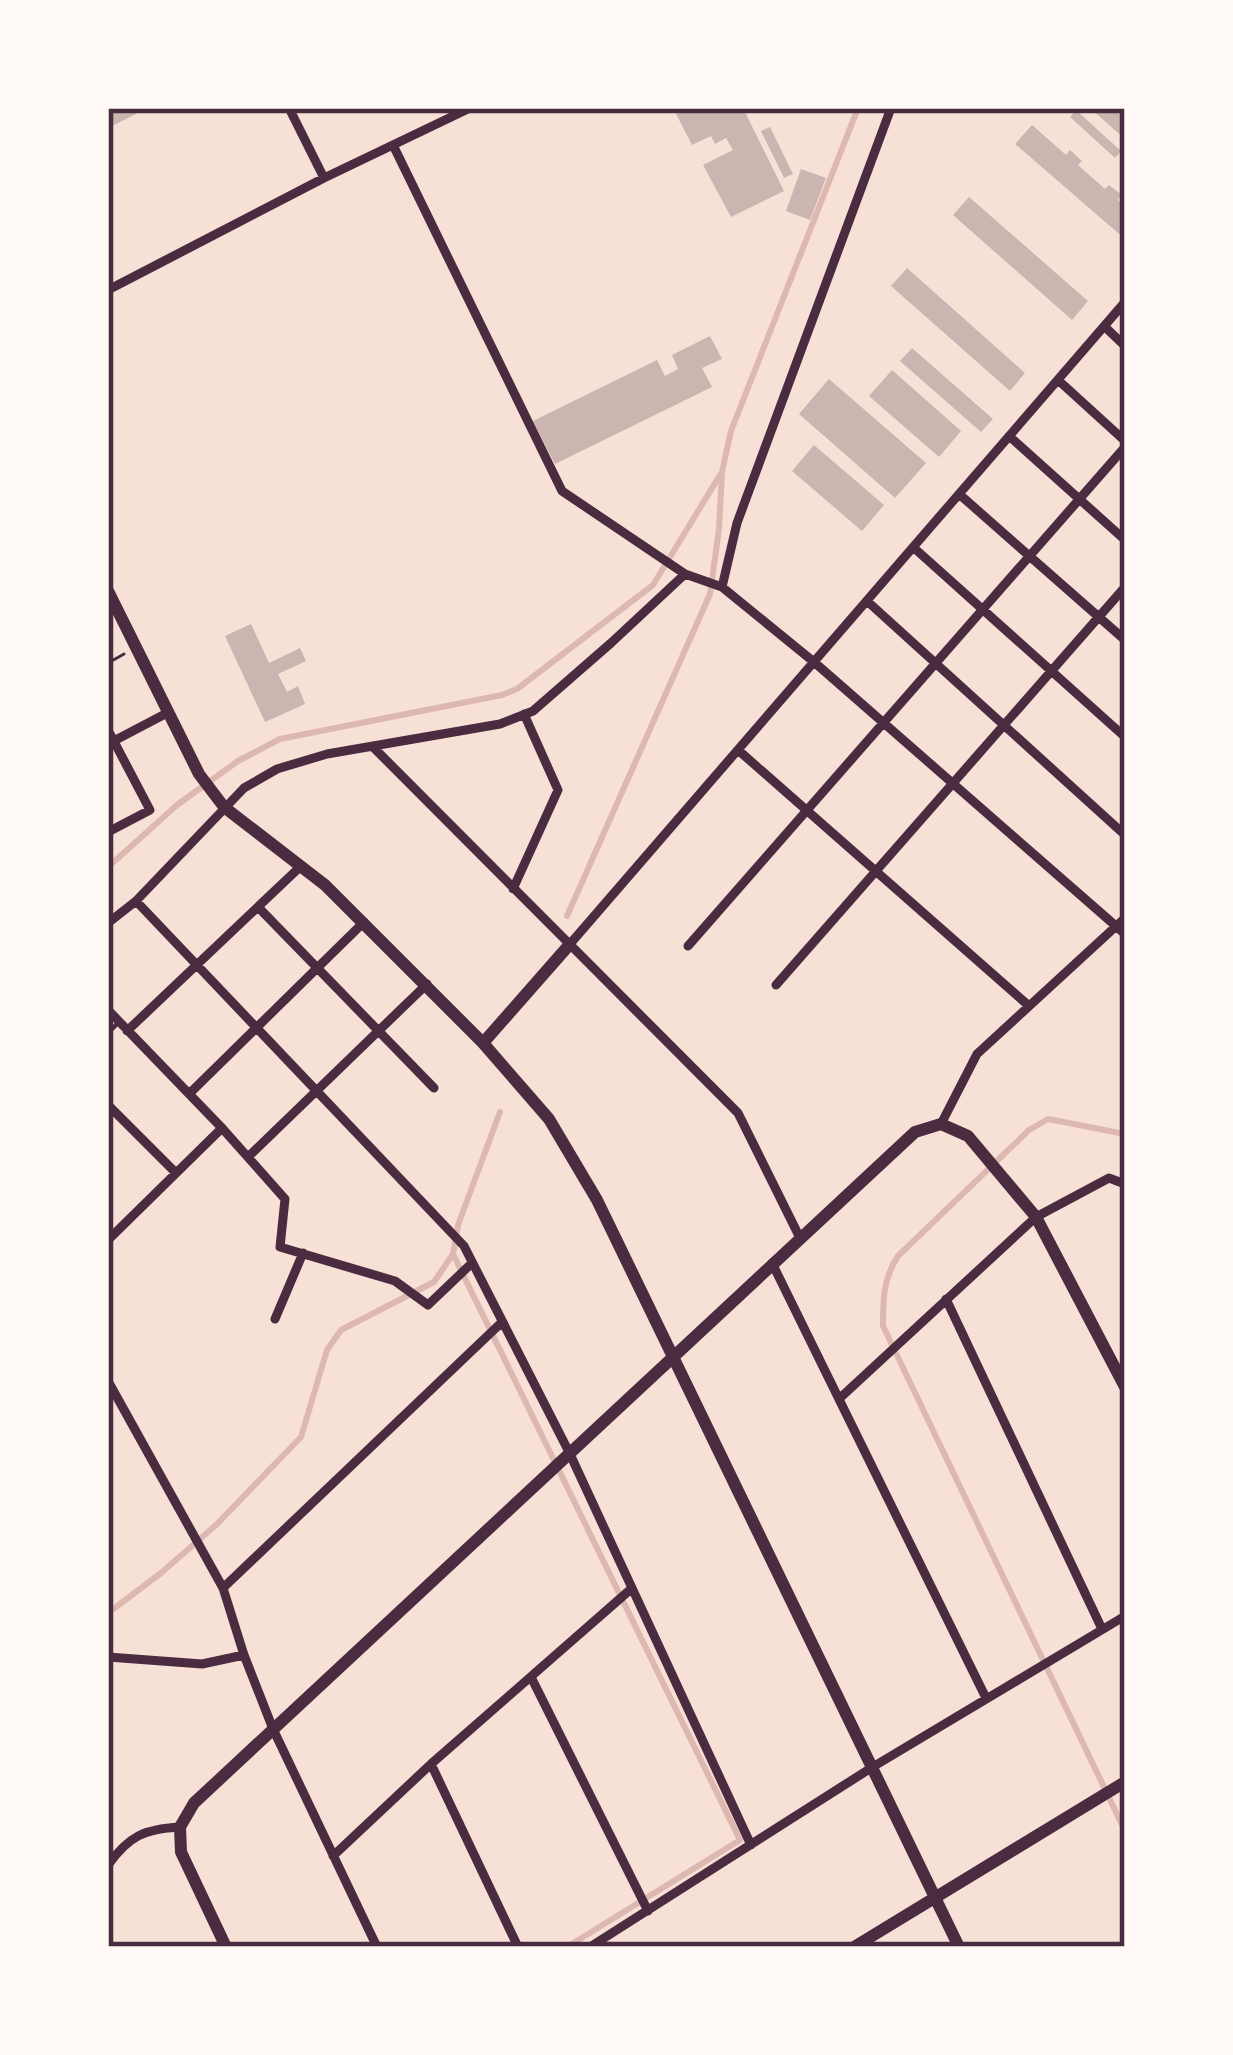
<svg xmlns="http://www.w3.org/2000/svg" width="1233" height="2055" font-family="Rubik,sans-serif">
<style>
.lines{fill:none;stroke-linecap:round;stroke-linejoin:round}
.stream{stroke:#dcb8b0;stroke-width:6}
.building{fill:#ccb4b1}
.path{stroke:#4a2c40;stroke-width:3}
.service{stroke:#4a2c40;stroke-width:4.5}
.minor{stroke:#4a2c40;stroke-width:9}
.tertiary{stroke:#4a2c40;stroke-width:12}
.neatline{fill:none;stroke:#4a2c40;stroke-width:4.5}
</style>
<rect width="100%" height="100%" fill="#f7e1d7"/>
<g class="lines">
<path class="stream" d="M108,867L177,805L238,761L280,739L502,695L517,689L653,585L720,475
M567,916L710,594L719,529L722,472L731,431L858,108
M500,1112L458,1225L453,1254L740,1840L567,1947
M1125,1134L1048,1119L1029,1130L898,1256C883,1279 883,1299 883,1326L1125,1831
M108,1613L161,1573L216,1525L301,1437L327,1350L341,1330L434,1282L453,1254"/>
</g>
<path class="building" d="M108,108H148L108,128Z
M673,108H743L784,191L731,217L703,165L733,150L726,138L715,144L711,136L692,145Z
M1090,108H1125V139Z
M1076,110L1121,151L1115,158L1070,117Z
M1032,125L1066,155L1070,150L1082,161L1078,165L1105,189L1109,185L1122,195L1118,200L1125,206V239L1015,144Z
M770,127L793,174L784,178L761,131Z
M801,169L826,178L810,220L786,211Z
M969,197L1088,301L1072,320L953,215Z
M907,268L1025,373L1010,391L891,286Z
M710,336L722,359L702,368L712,387L555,464L533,421L657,360L665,376L678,369L672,355Z
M912,348L993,419L981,432L900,361Z
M892,370L961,431L939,457L869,396Z
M829,379L926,463L895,498L799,414Z
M814,445L884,505L862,531L792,471Z
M251,624L269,663L300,648L306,661L278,674L287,692L298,686L305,704L265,722L225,636Z"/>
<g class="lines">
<path class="path" d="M108,663L124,654"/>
<path class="service" d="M108,1033L119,1022"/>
<path class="minor" d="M289,108L324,178
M393,145L562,491L685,574L722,587L814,662L1125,934
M108,290L324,178L470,108
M1104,326L1125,346
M1058,380L1125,441
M1009,436L1125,540
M959,494L1125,640
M913,547L1125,737
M722,587L737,523L891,108
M867,601L1125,835
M108,730L150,810L108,832
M108,744L169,712
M374,748L738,1113L800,1238
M738,750L1029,1006
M513,889L558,790L524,714
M136,901L464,1246L569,1452L751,1845
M258,907L434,1088
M108,923L136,901L244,788L277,769L327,754L500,724L533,711L611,643L685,574
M570,944L1125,302
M688,946L1125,447
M776,985L1125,587
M108,1010L222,1128L285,1199L280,1247L395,1281L428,1305L472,1263
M127,1031L301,866
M189,1094L364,922
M108,1105L176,1173
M941,1124L977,1054L1125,918
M248,1157L427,984
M108,1240L222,1128
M772,1263L986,1698
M946,1299L1102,1629
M275,1319L303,1253
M108,1381L223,1588L244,1655L273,1729L377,1947
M840,1398L1036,1217L1109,1178L1125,1184
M223,1588L501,1323
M108,1657L202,1664L244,1655
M531,1677L648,1911
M431,1764L518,1947
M333,1856L431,1764L631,1589
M108,1865C129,1836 144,1829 180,1827
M590,1947L871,1768L1125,1616"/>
<path class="tertiary" d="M108,591L199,774L224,807L325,885L483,1043L549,1119L597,1200L959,1947
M483,1043L570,944
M226,1947L181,1852L180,1827L194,1803L915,1132L941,1124L968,1136L1036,1217L1125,1387
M854,1947L1125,1782"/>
</g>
<rect width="1233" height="2055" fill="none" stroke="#fffaf5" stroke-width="222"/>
<rect x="111" y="111" width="1011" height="1833" class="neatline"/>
</svg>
